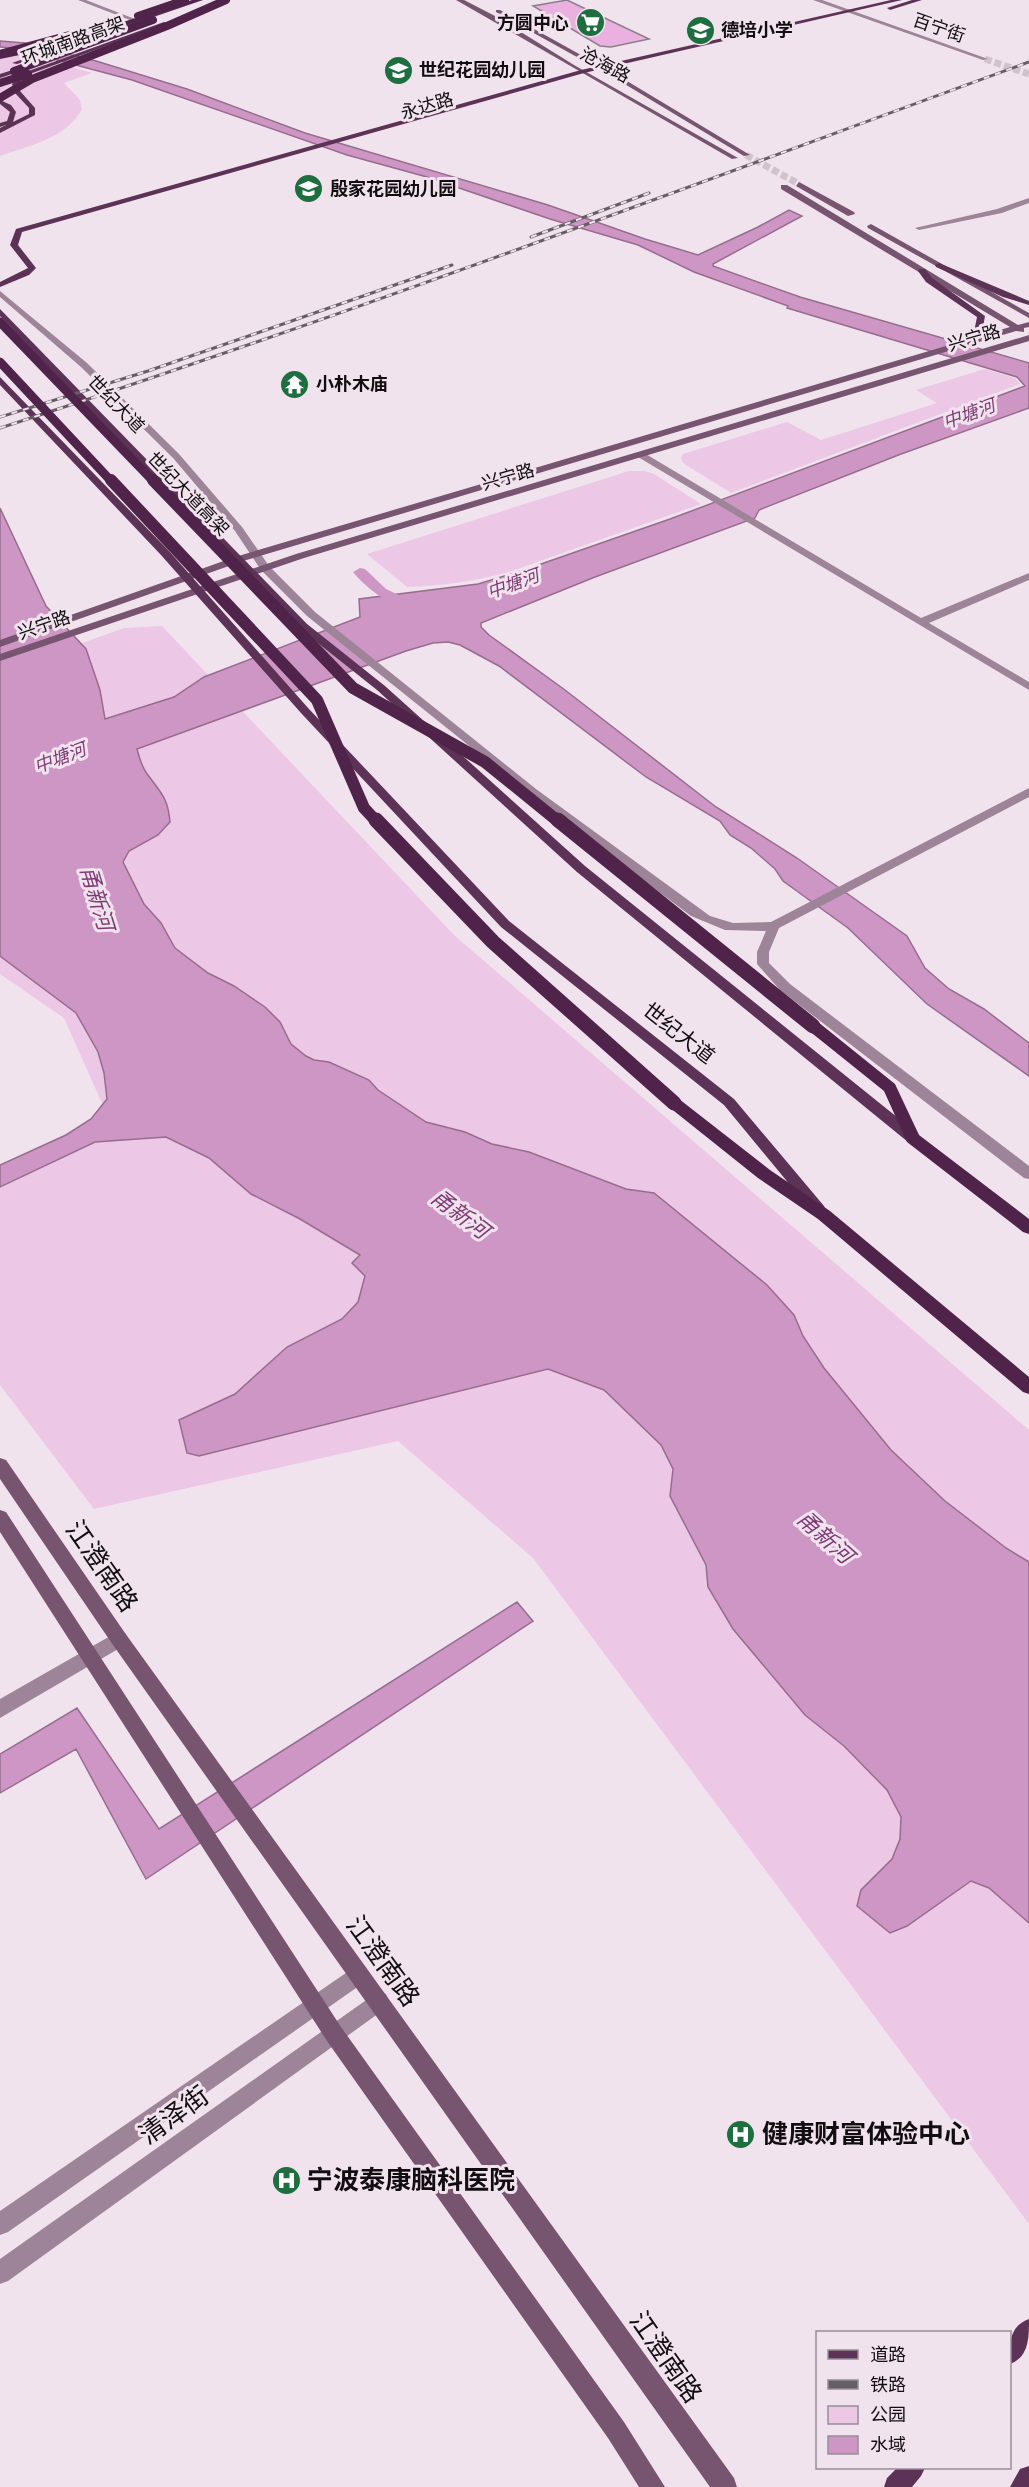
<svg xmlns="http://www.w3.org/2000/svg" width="1029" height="2487" font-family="Montserrat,'Noto Sans SC',sans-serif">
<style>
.green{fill:#edc7e6}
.water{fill:#ce96c4;stroke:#966d8e;stroke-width:1.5}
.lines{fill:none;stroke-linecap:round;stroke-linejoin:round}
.canal{fill:#ce96c4;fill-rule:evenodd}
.building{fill:#eab0df;stroke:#8c7f89;stroke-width:1.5}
.tertiary-tunnel{stroke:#d0c3cd;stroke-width:7;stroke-dasharray:7 3;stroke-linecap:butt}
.secondary-tunnel{stroke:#d0c3cd;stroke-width:7;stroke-dasharray:7 3;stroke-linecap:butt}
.minor{fill:#9d8498;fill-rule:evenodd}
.tertiary{fill:#9d8498;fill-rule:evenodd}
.secondary{fill:#775571;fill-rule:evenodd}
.primary{fill:#5c3356;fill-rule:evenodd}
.trunk{fill:#50244a;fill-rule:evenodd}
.rail-casing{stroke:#665e65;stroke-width:3}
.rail{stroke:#f1e3ee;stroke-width:2;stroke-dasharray:6;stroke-linecap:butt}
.trunk-bridge-far3{stroke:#50244a;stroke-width:8}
.trunk-bridge-far2{stroke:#50244a;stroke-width:9}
.trunk-bridge-far1{stroke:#50244a;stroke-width:12}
.trunk-bridge{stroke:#50244a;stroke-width:15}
.labels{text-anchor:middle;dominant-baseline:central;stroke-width:6;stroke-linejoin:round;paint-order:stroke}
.far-poi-label{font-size:18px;font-weight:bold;fill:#120d11;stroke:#f1e3ee;text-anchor:start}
.far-street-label{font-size:18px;fill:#120d11;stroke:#f1e3ee}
.far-water-label{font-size:18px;font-style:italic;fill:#7d3a74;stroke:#f1e3ee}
.street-label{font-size:21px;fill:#120d11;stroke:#f1e3ee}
.water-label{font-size:22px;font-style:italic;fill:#7d3a74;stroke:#f1e3ee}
.near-street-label{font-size:26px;fill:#120d11;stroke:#f1e3ee}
.near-poi-label{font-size:26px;font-weight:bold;fill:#120d11;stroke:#f1e3ee;text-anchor:start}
</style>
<rect width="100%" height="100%" fill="#f1e3ee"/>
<path class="green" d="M16,50L92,73L64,83L80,100L82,109C66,139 30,145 0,156V52Z
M985,369L1015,378L1020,384L731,493L683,463L681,458L683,454L787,422L821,440L937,403L916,390Z
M629,471H645L654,474L701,504L509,572C475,581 442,586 407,587L367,554Z
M162,626L455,936L1029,1430V2224L533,1558L398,1441L94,1509L0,1385V1177L109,1119L64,1018L0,974V673L124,628Z"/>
<path class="water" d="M0,41L25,43L96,61L187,89L305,133L548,205L645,239L698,255L758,227L789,210L802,216L713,264V266L800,297L1029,363V408L901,454L759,510L755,518L595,577L481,623V627L489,635L565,690L716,807L797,858L907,936L925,968L949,989L984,1009L1029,1043V1076L927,1004L848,928L783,881L775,869L751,848L730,835L720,821L646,777L499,666L460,645L448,642L433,643L406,651L137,749C139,757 142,768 148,775C161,793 168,798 170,822L158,835L129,851L123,862L144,904L161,923L175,948L208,973L234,986L265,1007L280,1022L291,1044L306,1056L314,1060L329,1062L369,1080L378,1090L426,1122L465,1132L492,1144L529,1152L626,1189L654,1193L767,1285L794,1315L803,1336L824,1368L891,1450L945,1501L1006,1548L1029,1562V1923L989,1888L971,1881L907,1926L890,1933L857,1906L861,1890L892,1859L900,1839L901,1817L887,1790L844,1746L805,1715L733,1629L708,1587L706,1565L670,1496L673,1469L661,1445L604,1390L548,1369L199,1456L187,1453L179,1420L235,1394L287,1347L342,1319L358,1302L365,1276L352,1263L360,1255L300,1219L251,1194L209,1158L166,1137L95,1142L0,1187V1165L66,1135L91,1119L107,1099L104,1073L98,1052L76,1013L0,956V508L46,606L86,649L100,690L105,719L174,697L204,677L360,617L359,599L478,584L521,571L670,519L1025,386L1017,377L787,308L788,306L694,272L638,245L550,219L427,177L347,155L132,80L12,48L0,47Z
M517,1602L533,1621L146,1879L76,1749L0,1793V1754L77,1708L159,1829Z"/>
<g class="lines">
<path class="canal" d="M360,568L365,569L386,589L417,604L419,607L417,610C398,614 364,586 353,572Z"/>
</g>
<path class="building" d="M567,0L649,39L611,47L600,46L533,6Z"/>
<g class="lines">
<path class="tertiary-tunnel" d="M985,59L1029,74"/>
<path class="secondary-tunnel" d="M746,155L799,184"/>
<path class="minor" d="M78,0H86L140,21L135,22Z
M1029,198V203L1002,213L919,230L915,228L997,209Z
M119,1631L125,1633L128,1639L125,1645L0,1718V1699Z"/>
<path class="tertiary" d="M813,0H822L988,59L983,60Z
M0,291L87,363L179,454L242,527L269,566L315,612L536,789L710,916L733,923L771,922L1029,788V797L779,928L769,952V963L790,984L1029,1166V1179L1024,1178L780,990L757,964V952L766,931L725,930L691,916L528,793L307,616L261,570L235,531L173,458L81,367L0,297Z
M638,453H644L921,618L1029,573V580L929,623L1029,682V690L638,457Z
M359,1964L366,1967L369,1974L366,1981L8,2232L0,2235V2211Z
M379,1991L386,1994L389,2001L386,2008L8,2281L0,2284V2259Z"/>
<path class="secondary" d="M456,0H464L495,16L574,65L738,158L732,159Z
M496,10H500L617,75L750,155L744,156L613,77L496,12Z
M799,182L854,212L855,214L848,216L796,186Z
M781,185H787L1018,325L1029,322V327L1024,328V332L1016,331L243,561L0,647V640L235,557L1010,327L781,189Z
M871,224L1029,313V318L868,228L867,226Z
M1029,335V341L304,558L0,661V654L296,554Z
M0,1458L6,1460L125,1633L734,2478L737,2487H710L113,1645L0,1479Z
M0,1510L6,1512L341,2027L624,2422L665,2487H639L608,2438L327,2041L0,1532Z"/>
<path class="primary" d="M194,0H203L17,64L12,63Z
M891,0H902L584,73L22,232L18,245L36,268L29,275L0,287V282L28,268L10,245L16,229L581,70Z
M912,0H922L890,10L887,8Z
M164,22L169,23L27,75L18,84L20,91L35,108V115L0,133V128L6,125L0,127V123L7,121L10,112L0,104V100L11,105L16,112L13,122L29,114V108L15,93L12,84L23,73Z
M28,65L30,68L0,78V74Z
M939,263L1029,301V305L1003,297L936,267L935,265Z
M919,269H925L932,278L985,316L982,333L969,345L962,343L974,332L977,317L926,282L918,271Z
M0,309L307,624L385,686L585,866L918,1134L920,1138L918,1142H908L577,872L377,690L299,628L0,316Z
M0,377L169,551L309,709L509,921L734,1099L824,1206L826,1210L824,1214H814L724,1105L501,927L301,713L161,555L0,385Z
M1029,2319C1029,2338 1029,2357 1010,2364C1010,2344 1008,2327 1029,2319Z
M1029,2466V2487H1010L1020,2469Z
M897,2468H925L921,2476L912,2487H884L887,2478Z"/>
<path class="trunk" d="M192,0H202L54,48L0,59V55L51,45Z
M813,1021L818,1022L895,1084L919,1135L1029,1219V1234L1023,1232L907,1142L884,1091L808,1030L806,1026Z
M674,1098L679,1099L770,1170L830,1211L1029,1377V1394L1023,1392L818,1219L758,1178L669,1107L666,1103L669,1099Z"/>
<defs>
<path id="rail" d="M531,237L649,193
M0,417L148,371L452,265
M0,428C347,316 687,187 1029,62"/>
</defs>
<use href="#rail" class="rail-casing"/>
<use href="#rail" class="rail"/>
<path class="trunk-bridge-far3" d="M138,16L185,0
M0,54L110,24
M14,71L153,20
M0,83L28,74
M0,98L32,79L167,26L226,0"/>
<path class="trunk-bridge-far2" d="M0,322L154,482
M0,362L112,482"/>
<path class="trunk-bridge-far1" d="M111,480L317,700L364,808L377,822
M153,480L353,688L485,762L559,822"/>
<path class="trunk-bridge" d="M376,820L493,942L674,1103
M558,820L813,1026"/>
</g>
<defs>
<symbol id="supermarket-disc" viewBox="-11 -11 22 22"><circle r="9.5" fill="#1e6e3f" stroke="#f1e3ee"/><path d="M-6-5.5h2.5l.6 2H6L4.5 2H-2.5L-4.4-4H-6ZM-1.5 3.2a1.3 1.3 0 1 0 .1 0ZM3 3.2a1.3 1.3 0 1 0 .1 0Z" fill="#fff"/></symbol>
<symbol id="school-disc" viewBox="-11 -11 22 22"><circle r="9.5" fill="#1e6e3f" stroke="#f1e3ee"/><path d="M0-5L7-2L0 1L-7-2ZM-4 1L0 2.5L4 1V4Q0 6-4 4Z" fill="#fff"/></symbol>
<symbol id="temple-disc" viewBox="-11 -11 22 22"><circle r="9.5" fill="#1e6e3f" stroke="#f1e3ee"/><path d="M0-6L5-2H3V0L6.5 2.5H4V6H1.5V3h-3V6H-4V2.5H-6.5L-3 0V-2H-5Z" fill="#fff"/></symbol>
<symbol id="hospital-disc" viewBox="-11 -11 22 22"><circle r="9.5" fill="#1e6e3f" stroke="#f1e3ee"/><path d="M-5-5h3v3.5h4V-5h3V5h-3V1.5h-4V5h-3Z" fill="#fff"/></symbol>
</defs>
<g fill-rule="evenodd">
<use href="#supermarket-disc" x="574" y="6" width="33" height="33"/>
<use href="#school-disc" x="684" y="14" width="33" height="33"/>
<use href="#school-disc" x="382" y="54" width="33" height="33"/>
<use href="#school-disc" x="292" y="172" width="33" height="33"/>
<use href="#temple-disc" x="278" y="368" width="33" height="33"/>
<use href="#hospital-disc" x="724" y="2118" width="33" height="33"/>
<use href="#hospital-disc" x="270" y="2164" width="33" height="33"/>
</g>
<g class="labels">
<g class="far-poi-label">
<text x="569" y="23" text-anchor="end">方圆中心</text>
<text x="721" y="30">德培小学</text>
<text x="419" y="70">世纪花园幼儿园</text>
<text x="330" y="189">殷家花园幼儿园</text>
<text x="316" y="384">小朴木庙</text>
</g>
<g class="far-street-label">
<text transform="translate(939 28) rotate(19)">百宁街</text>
<text transform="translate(73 41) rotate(-20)">环城南路高架</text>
<text transform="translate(605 65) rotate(29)">沧海路</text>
<text transform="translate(427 106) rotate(-16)">永达路</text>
<text transform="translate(974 338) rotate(-16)">兴宁路</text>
<text transform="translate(116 404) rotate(46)">世纪大道</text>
<text transform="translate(508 477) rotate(-16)">兴宁路</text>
<text transform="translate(188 494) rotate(46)">世纪大道高架</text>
<text transform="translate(44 625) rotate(-19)">兴宁路</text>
</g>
<g class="far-water-label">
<text transform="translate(969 414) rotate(-20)">中塘河</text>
<text transform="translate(513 584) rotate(-20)">中塘河</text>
<text transform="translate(60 758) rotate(-21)">中塘河</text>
</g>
<g class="street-label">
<text transform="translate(679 1033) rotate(38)">世纪大道</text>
</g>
<g class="water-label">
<text transform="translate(97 898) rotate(73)">甬新河</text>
<text transform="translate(460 1214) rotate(37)">甬新河</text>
<text transform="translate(825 1537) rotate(42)">甬新河</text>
</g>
<g class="near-street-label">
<text transform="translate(102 1566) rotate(55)">江澄南路</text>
<text transform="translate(383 1961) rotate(54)">江澄南路</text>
<text transform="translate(174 2115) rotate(-36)">清泽街</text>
<text transform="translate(666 2357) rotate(55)">江澄南路</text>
</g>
<g class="near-poi-label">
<text x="762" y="2134">健康财富体验中心</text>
<text x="307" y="2180">宁波泰康脑科医院</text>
</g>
</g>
<rect x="816" y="2331" width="195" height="138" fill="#f1e3ee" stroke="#988d96" stroke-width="1.5"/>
<rect x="828" y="2350" width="30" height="9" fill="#5c3356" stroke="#988d96" stroke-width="1.5"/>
<text x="870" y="2361" font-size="18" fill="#120d11">道路</text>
<rect x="828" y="2380" width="30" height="9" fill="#665e65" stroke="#988d96" stroke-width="1.5"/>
<text x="870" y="2391" font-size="18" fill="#120d11">铁路</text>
<rect x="828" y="2406" width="30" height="18" fill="#edc7e6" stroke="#988d96" stroke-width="1.5"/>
<text x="870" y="2421" font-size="18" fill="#120d11">公园</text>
<rect x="828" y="2436" width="30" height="18" fill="#ce96c4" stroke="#988d96" stroke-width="1.5"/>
<text x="870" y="2451" font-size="18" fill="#120d11">水域</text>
</svg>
